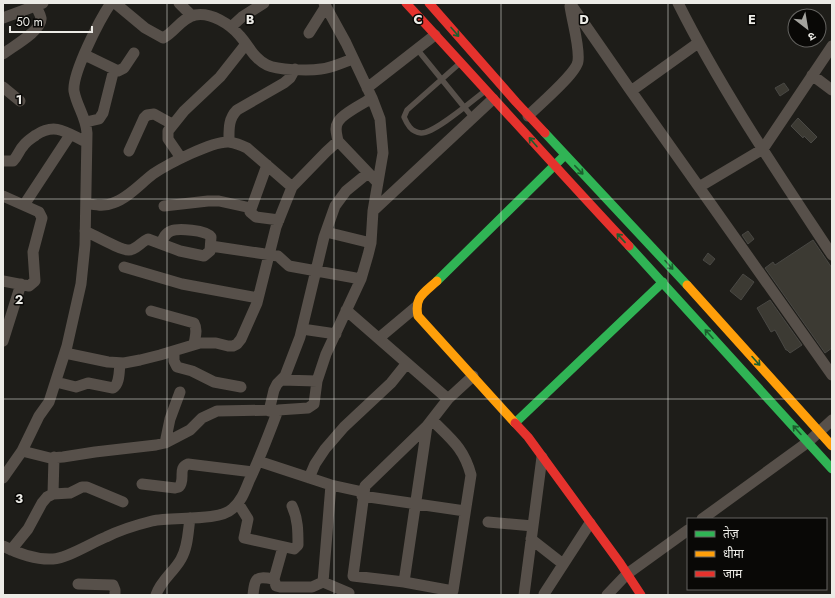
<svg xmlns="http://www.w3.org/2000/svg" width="835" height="598" font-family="Jost,'Noto Sans Devanagari',sans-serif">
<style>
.building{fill:#3c3a33;stroke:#494844}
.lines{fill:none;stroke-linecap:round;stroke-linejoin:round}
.lane{stroke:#57504a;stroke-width:5.5}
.street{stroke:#57504a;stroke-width:11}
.fast{stroke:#30b455;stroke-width:9}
.slow{stroke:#ff9f0a;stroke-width:9}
.jam{stroke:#e5322d;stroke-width:9}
.oneway{stroke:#1c5e2e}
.grid{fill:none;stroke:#ecebe6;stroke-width:1;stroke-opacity:0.55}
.grid-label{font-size:13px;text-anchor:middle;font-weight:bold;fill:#ecebe6;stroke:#090806;stroke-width:3;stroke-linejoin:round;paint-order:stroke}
</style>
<rect width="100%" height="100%" fill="#1e1d19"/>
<path class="building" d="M784,83L789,90L780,96L775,88Z
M798,118L817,137L811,143L804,136L803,138L791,126Z
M748,231L754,239L748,244L742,235Z
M813,240L832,268V348L825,353L765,268L773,262L775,265Z
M708,253L715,259L710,265L703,260Z
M743,274L754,282L741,300L730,291Z
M770,300L802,345L790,353L787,350H786L775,330L771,332L757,308Z"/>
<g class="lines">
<path class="lane" d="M417,49L473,118
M460,63L407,110L404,117C407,124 411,132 421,133C434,134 473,100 485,91"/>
<path class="street" d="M115,3L145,28L163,38C175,32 181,18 195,15C211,12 230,24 240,36C249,46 254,59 267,65C277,70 309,71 321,69C332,68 343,62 353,59
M179,3L192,16
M570,3L631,91L832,375
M678,3C722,91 778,173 832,255
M3,18L43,3
M231,27L242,17L264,3
M309,33L326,6
M3,54C12,47 43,30 41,18C40,13 36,8 35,3
M85,55L118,71L124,68L134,53
M812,75L832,90
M3,87L20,101
M367,88L435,35
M631,91L698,43
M528,116C538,106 577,73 578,61C580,47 572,21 570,6
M86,122L99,119L103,113L114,69
M338,141C337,135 334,128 338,122C342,114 364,103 372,98
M229,142C229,130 228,119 237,110L284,83L290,78L295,69
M129,151L144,118L147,115L154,114L172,124
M181,158L168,139V131L184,111L220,77L246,44
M3,161H13C18,156 19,150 24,145C27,141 32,138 36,135C56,122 67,133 86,142
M267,165L250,212L256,217L279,220
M699,187L763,149L832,46
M3,196L39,212L42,218L33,252L35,281L29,286L3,281
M86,203C95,205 104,207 113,203C128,198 140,184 153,174C168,164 212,141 229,142C236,143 241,145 247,148L292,187
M24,205L70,135
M164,206L208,201H219L251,208
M373,211L493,99
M85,231C94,235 122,251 129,250C136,250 141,242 148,239L180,251L204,256L210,251L211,237C206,230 178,228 171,231C165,233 163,239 161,244
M326,232L371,243
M211,246L278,256L289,266L361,279
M124,267L182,284L258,298
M346,310L448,399
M151,311L194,323C198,330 195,337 194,344
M302,329L336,334
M379,338L416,307
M3,341L21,284
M174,351V361L177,367L192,371L214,382L241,387
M65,353L108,362L124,363L140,360L160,355L200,343H216L228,346H233L237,344L241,339L257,303L276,227L292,187L326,152L338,141L377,182
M281,380L317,381
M56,382L76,387L88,383L113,388C120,384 119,371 120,363
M269,411L274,390L277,384L285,376L300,337L324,237L335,206L346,191L368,173
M432,420C451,439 464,448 471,475L453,591L404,582L353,576L365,486L427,426L448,399L473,376
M165,443L170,419L180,392
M22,451L50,458L63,457L95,452L156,445L165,443L190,430L202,418L217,411L278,410L308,408L314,404L317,381L326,354L361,279L368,255L371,243L373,211L383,153L380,119L372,98L346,43L324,3
M258,461L331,485L363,492
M3,478L22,451L39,416L49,402L67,346L81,284L85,245L87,133C86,117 77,107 74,91C72,73 100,19 111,3
M309,478L315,464L325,449L344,427L391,383L407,363
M142,484L175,488L179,487C186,479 177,468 188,464L253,472
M331,485L323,582L349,593
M53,494L54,457
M362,496L465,511
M238,503L248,519L244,538L294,549L298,545C298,531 298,519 292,506
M702,519L808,442L832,420
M488,522L533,526
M531,539L563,564
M3,546C17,553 37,560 53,559C68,558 91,543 106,537C120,530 136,525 152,521C171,516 218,522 232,509C241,502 245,491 249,481C260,458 269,434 278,410
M283,547L274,579L276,586L280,587H312L323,582
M11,550L28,529L42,503L47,497L53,494L70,493L82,487H87L123,502
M404,582L427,426
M78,584L113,585L115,590V595
M544,594L590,523
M156,595C161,580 174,572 181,559C188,547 188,532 190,518
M253,595C255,577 256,576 274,579
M524,595L542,457
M607,595L627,574L688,530"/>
<path class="fast" d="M545,133L687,285
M629,246L832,469
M437,281L562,158
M515,423L663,282"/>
<path class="slow" d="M437,281C424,293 414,297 418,316L515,423
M687,285L832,446"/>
<path class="jam" d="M406,3C481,84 554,166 629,246
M429,3L516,102L545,133
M515,423L528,437L620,563L641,595"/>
</g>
<defs><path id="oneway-shaft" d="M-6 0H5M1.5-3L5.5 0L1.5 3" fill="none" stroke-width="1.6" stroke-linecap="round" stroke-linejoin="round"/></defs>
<g class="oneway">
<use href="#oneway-shaft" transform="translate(455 32) rotate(49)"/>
<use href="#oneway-shaft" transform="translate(533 142) rotate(-131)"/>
<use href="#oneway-shaft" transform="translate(579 170) rotate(46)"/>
<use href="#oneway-shaft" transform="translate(621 238) rotate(-133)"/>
<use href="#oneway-shaft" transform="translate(669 265) rotate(48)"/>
<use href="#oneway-shaft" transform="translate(709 334) rotate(-132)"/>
<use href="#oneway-shaft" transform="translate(756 361) rotate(48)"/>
<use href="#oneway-shaft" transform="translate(797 430) rotate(-132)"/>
</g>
<path class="grid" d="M167,3V595M334,3V595M501,3V595M668,3V595M3,199H832M3,399H832"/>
<g class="grid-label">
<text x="250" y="24">B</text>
<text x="418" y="24">C</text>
<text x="584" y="24">D</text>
<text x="752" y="24">E</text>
<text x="19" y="104">1</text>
<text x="19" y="304">2</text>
<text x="19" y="503">3</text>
</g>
<rect width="835" height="598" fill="none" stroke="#ecebe6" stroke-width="8"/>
<rect x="687" y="518" width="140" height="72" fill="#090806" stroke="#646360"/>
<rect x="695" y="531" width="20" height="6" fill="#30b455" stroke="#646360"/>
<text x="723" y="538" font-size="12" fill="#ecebe6">तेज़</text>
<rect x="695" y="551" width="20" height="6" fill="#ff9f0a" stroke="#646360"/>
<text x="723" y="558" font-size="12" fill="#ecebe6">धीमा</text>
<rect x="695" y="571" width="20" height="6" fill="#e5322d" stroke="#646360"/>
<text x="723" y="578" font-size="12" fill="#ecebe6">जाम</text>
<g transform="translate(807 28) rotate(149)"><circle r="19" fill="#090806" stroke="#646360"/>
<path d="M0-3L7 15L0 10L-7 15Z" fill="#a4a39e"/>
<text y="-6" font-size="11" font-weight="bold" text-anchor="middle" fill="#ecebe6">उ</text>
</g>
<path d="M10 26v6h82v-6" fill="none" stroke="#ecebe6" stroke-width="2"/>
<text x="16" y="26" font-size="12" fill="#ecebe6" stroke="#090806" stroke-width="3" paint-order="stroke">50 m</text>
</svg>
